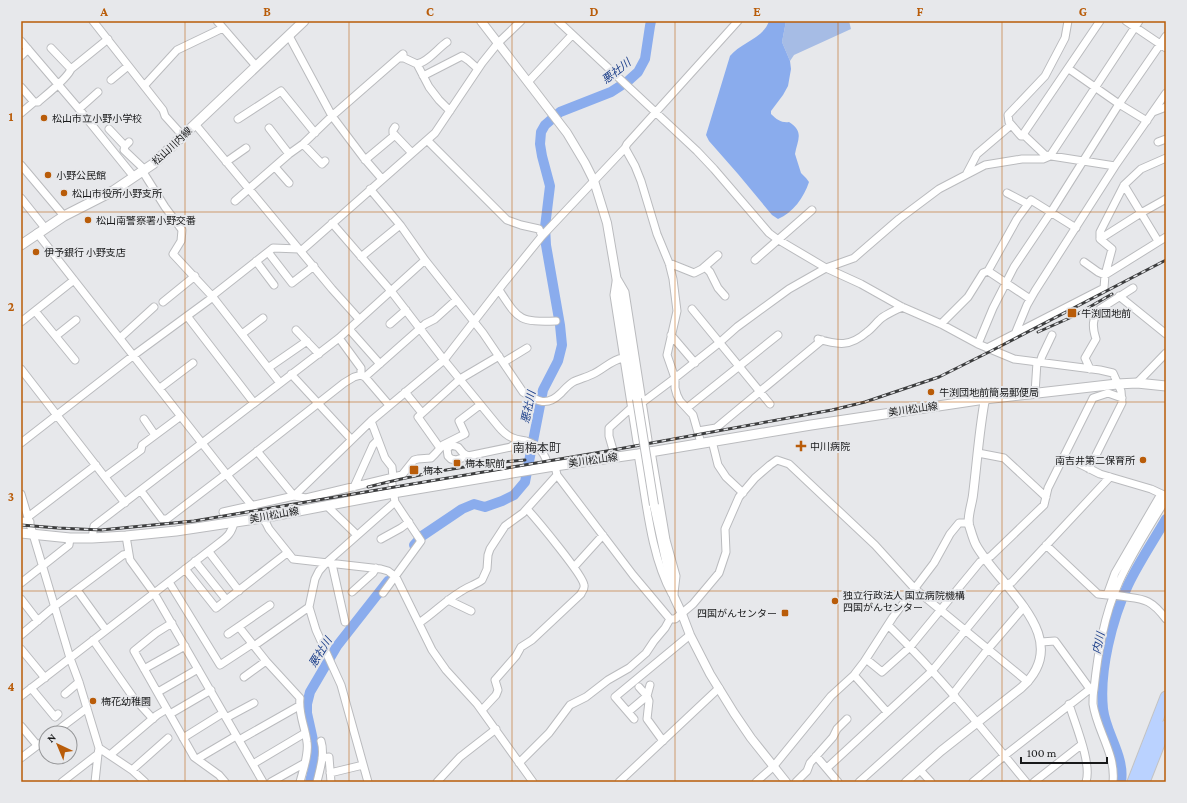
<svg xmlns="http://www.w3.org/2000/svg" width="1187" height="803" font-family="'Crimson Pro','Noto Sans JP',serif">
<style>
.green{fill:#a6bce5}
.water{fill:#8aaced}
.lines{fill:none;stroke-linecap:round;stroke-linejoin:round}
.river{stroke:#8aaced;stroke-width:10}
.minor-casing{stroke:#babbbe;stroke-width:9}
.tertiary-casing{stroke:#babbbe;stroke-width:10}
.secondary-casing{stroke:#babbbe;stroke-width:11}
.trunk-casing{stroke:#c3c3c3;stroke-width:13}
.minor{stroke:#fff;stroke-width:7}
.tertiary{stroke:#fff;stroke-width:8}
.secondary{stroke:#fff;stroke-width:9}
.trunk{stroke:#bad2ff;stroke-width:11}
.rail-casing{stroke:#3c3d3e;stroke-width:3}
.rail{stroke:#e7e8eb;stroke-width:1.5;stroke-dasharray:4.5;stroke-linecap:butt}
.tertiary-bridge-casing{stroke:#babbbe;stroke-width:10;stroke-linecap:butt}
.tertiary-bridge{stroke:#fff;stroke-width:8}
.grid{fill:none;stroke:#b95c09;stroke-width:1;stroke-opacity:0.55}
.poi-dot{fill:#b95c09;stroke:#e7e8eb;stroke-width:1.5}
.labels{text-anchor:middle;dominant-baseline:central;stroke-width:4;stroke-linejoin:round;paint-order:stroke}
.poi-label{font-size:10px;fill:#18191a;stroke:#e7e8eb;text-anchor:start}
.street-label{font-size:10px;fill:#18191a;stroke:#e7e8eb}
.water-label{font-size:11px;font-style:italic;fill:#1c3f8a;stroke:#e7e8eb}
.quarter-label{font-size:12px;fill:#303133;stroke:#e7e8eb}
.neatline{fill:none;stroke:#b95c09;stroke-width:1.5}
.grid-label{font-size:13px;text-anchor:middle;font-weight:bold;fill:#b95c09}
</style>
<rect width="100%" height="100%" fill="#e7e8eb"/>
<path class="green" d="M786,21H849L851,29L794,55L790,61L782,42Z"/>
<path class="water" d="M769,21H786L782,42L790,61L791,69L788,86L783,95L771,111V114C777,120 782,123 789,122C805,132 797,141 795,154L801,173L806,178L809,182C804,197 793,213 778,219L772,215L738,174L709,141L706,135L730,56C740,43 764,38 769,21Z"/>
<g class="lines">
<path class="river" d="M414,545L422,536L462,509L474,504L485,507L502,501L514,495L525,482L543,390L558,361L562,345L560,325L546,245L545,227L550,186L542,156L540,144L541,132L545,125L560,112L611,92L628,81L638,72L645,59L650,26L651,21
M310,782L315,759V749L307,713V704L310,692L337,646L388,581
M1121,782C1125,756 1106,734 1103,709C1099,671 1112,619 1128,585C1139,562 1154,540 1166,519"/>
<defs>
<path id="minor" d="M93,21L163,110L165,116L183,136
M217,21L256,66
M558,21L697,151L714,169L769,233L777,239L826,268L861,284L902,307L941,324L978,344L1014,359L1100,370L1113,373L1121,391L1122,403L1089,469
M1068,21L1065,38L1045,76L1008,115L1009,122L1021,136H1025L1045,155L1115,166
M1126,21L1166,48
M289,36L332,116L363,157L382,179
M21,41L79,109L134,177
M51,48L71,69
M21,56L28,49
M399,58H404L417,64L429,87L439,100L450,111
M417,64C428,62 438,48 447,42
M1069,69L1119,104L1147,121
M423,76L462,56L468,60L478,69
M111,80L128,66
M528,82L572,35
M144,86L177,50L223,28
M21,87L34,102L21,113
M34,102H38C46,95 68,78 71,69L108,39
M79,109L98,92
M1153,112L1166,107
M238,119L281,91L315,133
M195,124L332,289L359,319
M395,127L393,130V133L412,153
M269,128L289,154
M109,129L125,146
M1025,136L1024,133L1100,21
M427,140L507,220L521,225L539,229L542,236
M129,142L125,146L124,150L145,170
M1158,142L1166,139
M303,144L322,164L325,161
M625,148L635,166L641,181L657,234L669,263L673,279L677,311L667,355L675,378V388L677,395L680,401L693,415L701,443
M365,160L395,135
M226,162L246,148
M21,165L64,216
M275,167L289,183
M143,172L165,207L182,230L181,241L173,254L212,296L280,383
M967,173L977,154L1011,125
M1124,185L1158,241
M370,189L401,226L425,260L483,333L523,392C538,402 547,407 561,393C565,389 568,385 573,382C579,379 587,377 593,374C604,369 611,360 623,358
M1007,193L1028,204
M21,198L45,228
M235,201L289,154L303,144L332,116L403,54
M332,223L391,291L444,360L498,426C502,431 507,436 513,438C517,440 522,440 526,441C538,445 546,454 548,467
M37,233L227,475L266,523L269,529L293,559L381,569L388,571L396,577L432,650L446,670L477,704L533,782
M1100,239L1141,213L1166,199
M301,251L435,133L482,63L498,43L521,21
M268,252L292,283L314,266
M361,257L400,225
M755,260L812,210
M256,261L274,285
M1084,262L1098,272L1105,275L1166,237
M669,263L694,273L702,269L718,255
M705,267L710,272L718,288L725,296
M618,280L625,292L648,440
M616,282L614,295L637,442
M499,290C519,320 518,322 556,321
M212,296L273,248L299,249
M1119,296L1166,334
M1030,299L988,271L1017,219L1031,200L1076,228
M163,302L195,276
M692,309L770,404
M35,311L75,360
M187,316L254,403
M21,322L74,280
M390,324L406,310
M941,324L968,297L983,273L988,271
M349,329L380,364
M296,330L319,354
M242,334L263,318
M1015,334L1027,305L1035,291L1115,166L1166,93
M671,335L695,363
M56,336L76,320
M120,338L154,307
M339,338L361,368V375
M818,339C838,345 850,347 867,332C873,328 877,321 883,317C889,313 896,310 902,307
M978,344L993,308L1014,267L1051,212L1119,104L1166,36
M987,348L1104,288L1105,275L1112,249L1100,239V232L1124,185L1141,169L1166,158
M504,362L527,348
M1040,362L1042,356L1052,335
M268,368L307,341
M21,369L125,503
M1090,369L1085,358L1096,339C1092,327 1092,318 1100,309L1133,288
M291,374L351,439
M365,377L389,405
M1137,383L1166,353
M160,388L193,363
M405,392L422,413
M1035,393L1037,362
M687,408L778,335
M144,419L155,435
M371,421L385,458L392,467L393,477
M698,431L716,428L822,340
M712,441L718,465L726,477L743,493
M21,443L134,355L213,297
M440,448L418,417L460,379L499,356
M257,451L294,496L306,498L402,475L414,460L418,459L431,458L435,454L443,445L465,434L459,421L480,405
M651,451L666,540L676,576L674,593
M978,453L1004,458L1046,497
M638,454C646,497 650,555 672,594
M468,456L463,453L458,447L451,445L447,449L448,456L451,459L456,460L468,456L511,447L519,440
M1064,456L1100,474L1151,489L1164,495
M615,457L609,436V428L631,408L643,402L675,378L719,343L737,327L789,289L826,268L854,258L899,219L939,189L985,165L1022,159H1043L1050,156L1139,21
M555,466L557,475L633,575L670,619H675L693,604L719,573L726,552L725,529L739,497L755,478L770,465L777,460L789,464L875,545L915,589L1028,682
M227,475L344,383L354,377L361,375L365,377L425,324L435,319L456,300
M106,476L141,450L142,445L181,416
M354,487L373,445L378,440
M141,491L162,519H167L226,474
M21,494L70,658L79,682L99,748L98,754L95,782
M327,506L357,535
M223,512L294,496L371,421L444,360L503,284L542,236L625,148L627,144L738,21
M28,517L96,465
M21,521L30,522
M126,536L130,560L154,593L263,782
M92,538L94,526L339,338L425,260
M381,539L401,528L409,522
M1046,545L1098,594L1107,595L1115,573L1161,494
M209,552L239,591
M195,561L224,597
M332,564L345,622
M574,567L603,535
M185,569L216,608L287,553
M169,582L220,665L252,644
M21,583L69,545L70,538
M77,590L106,630
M352,592L373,573L376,568
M383,593L421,541L395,502
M1114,595C1141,600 1148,595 1166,619
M21,599L38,621
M448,600L471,611
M172,623L156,633L134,651L194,757L219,775L225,782
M419,623C434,613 445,601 460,592C467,587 475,585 482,580L487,569L488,555L490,549L505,526L523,513L557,475
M888,625C938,674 982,728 1026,782
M239,627L266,661L300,698C298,714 305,726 307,742C309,754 303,770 300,782
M228,634L270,605
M21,635L55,606L123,555L128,554
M93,640L133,697L153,719
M258,643L309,607
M21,649L45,678
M866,659L882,672L910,647L980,562L991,556L1044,505L1048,488L1093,398L1108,393L1122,398
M144,669L185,646
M854,675L887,712
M244,677L266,661
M650,685L647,696L649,701L647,719L663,741
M31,688L55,717L58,714
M1090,689H1094C1098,652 1104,615 1119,582C1132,553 1150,526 1166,499
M1094,689C1093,694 1093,699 1093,704C1097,731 1116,754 1113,782
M158,692L198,669
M65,694L79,682
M953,694L988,649L1024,607
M21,696L219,543C227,537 232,533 234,522
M1069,704C1075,724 1092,763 1086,782
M482,710L496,695L498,690L495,680L516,656L521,647L532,640L581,594C582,591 585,589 584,585C583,575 537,520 527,509
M628,712L647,696L639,687
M170,714L211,690
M226,718L254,703
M634,719L615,697L690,635
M21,726L37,745
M54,733L87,708
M183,738L223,713
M239,740L299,706
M99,748L132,770L145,782
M110,755L157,715L167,709
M816,756L838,782
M21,758L46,739
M322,758L329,757L331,782
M197,759L236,736
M519,763L549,733L570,705L586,697L608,680L629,668L646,653L654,641L665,628L670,619
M253,764L305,733
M827,768L932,671L1000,588L1012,582L1110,477
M132,770L168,738
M920,770L931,782
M330,773L363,765
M62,782L98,754
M271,782L305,763
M317,782C320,769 325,754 321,741
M368,782L341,685L316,630L309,607L315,579L319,571L326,563L395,502L391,478
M437,782L460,757L496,729
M619,782L719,688
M756,782L773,767L831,696L854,675L864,662L893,617L934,563L950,534L959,523H969
M796,782L807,771L810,763L833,737L837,729L847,719
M859,782L955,696
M973,782L1004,756L1090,689L1055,641L1041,642
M1034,782L1081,745"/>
<path id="tertiary" d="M481,21L567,133L585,163L594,181L607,223L637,399
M654,505L674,597L682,614L690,635L710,674L734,713L751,738L786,782
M906,782L941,751L1021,688C1077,638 1000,588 976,545C973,539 971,531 969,525C967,517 972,504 973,495C977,463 979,431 985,399"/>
<path id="secondary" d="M21,245L64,216L113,191L153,164L304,21
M21,533L70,538H92L126,536L176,531L262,518L393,493L548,467L638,454L811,425L985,399L1117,384L1137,383L1166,386"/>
<path id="trunk" d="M1133,782L1166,697
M1144,782L1166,726"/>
</defs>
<use href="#minor" class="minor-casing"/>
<use href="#tertiary" class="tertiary-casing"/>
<use href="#secondary" class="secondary-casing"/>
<use href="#trunk" class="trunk-casing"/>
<use href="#minor" class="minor"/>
<use href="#tertiary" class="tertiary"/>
<use href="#secondary" class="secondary"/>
<use href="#trunk" class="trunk"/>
<defs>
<path id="rail" d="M1038,332L1074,316L1112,294
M368,487C419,474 472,464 525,460
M21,525L58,528L101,530L194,521L613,450L832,410L865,402L939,377L993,350L1166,260"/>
</defs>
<use href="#rail" class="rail-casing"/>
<use href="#rail" class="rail"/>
<defs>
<path id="tertiary-bridge" d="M637,399L654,505"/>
</defs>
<use href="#tertiary-bridge" class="tertiary-bridge-casing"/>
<use href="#tertiary-bridge" class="tertiary-bridge"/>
</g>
<path class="grid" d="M185,21V782M349,21V782M512,21V782M675,21V782M838,21V782M1002,21V782M21,212H1166M21,402H1166M21,591H1166"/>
<g class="poi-dot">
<circle cx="44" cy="118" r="4"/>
<circle cx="48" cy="175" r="4"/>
<circle cx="64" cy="193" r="4"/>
<circle cx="88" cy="220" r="4"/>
<circle cx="36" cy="252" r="4"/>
<rect x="1067" y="308" width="10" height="10" rx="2"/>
<circle cx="931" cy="392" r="4"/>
<path d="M799 440h4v4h4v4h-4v4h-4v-4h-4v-4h4z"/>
<circle cx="1143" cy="460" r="4"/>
<rect x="453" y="459" width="8" height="8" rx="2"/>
<rect x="409" y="465" width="10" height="10" rx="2"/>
<circle cx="835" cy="601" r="4"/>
<rect x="781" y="609" width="8" height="8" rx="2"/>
<circle cx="93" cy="701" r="4"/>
</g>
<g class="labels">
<g class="poi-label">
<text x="52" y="118">松山市立小野小学校</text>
<text x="56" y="175">小野公民館</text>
<text x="72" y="193">松山市役所小野支所</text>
<text x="96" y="220">松山南警察署小野交番</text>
<text x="44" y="252">伊予銀行 小野支店</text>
<text x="1081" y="313">牛渕団地前</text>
<text x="939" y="392">牛渕団地前簡易郵便局</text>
<text x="810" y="446">中川病院</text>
<text x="1135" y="460" text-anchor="end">南吉井第二保育所</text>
<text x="465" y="463">梅本駅前</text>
<text x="423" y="470">梅本</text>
<text x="843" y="595">独立行政法人 国立病院機構<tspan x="843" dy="12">四国がんセンター</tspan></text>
<text x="777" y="613" text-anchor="end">四国がんセンター</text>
<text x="101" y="701">梅花幼稚園</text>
</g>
<g class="street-label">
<text transform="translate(172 146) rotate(-43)">松山川内線</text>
<text transform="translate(913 409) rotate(-8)">美川松山線</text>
<text transform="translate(593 460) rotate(-8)">美川松山線</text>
<text transform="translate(274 515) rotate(-10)">美川松山線</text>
</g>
<g class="water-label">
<text transform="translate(616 71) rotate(-38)">悪社川</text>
<text transform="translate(528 407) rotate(-78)">悪社川</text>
<text transform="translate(1098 643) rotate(-77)">内川</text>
<text transform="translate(320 652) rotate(-58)">悪社川</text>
</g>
<g class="quarter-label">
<text x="537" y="448">南梅本町</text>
</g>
</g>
<rect width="1187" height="803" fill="none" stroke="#e7e8eb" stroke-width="44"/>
<g transform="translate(58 745) rotate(316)"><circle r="19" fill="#e7e8eb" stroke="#949597"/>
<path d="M0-3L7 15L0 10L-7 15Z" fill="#b95c09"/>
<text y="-6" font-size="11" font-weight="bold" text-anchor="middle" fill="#18191a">N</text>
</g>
<path d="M1021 757v6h86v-6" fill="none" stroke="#18191a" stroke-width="2"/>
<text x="1027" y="757" font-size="12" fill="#18191a" stroke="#e7e8eb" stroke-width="3" paint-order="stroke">100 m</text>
<rect x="22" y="22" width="1143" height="759" class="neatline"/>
<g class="grid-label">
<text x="104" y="16">A</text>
<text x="267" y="16">B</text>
<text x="430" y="16">C</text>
<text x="594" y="16">D</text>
<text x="757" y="16">E</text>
<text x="920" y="16">F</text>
<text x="1083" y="16">G</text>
<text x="11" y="121">1</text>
<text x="11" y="311">2</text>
<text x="11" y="501">3</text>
<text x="11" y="691">4</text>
</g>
</svg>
